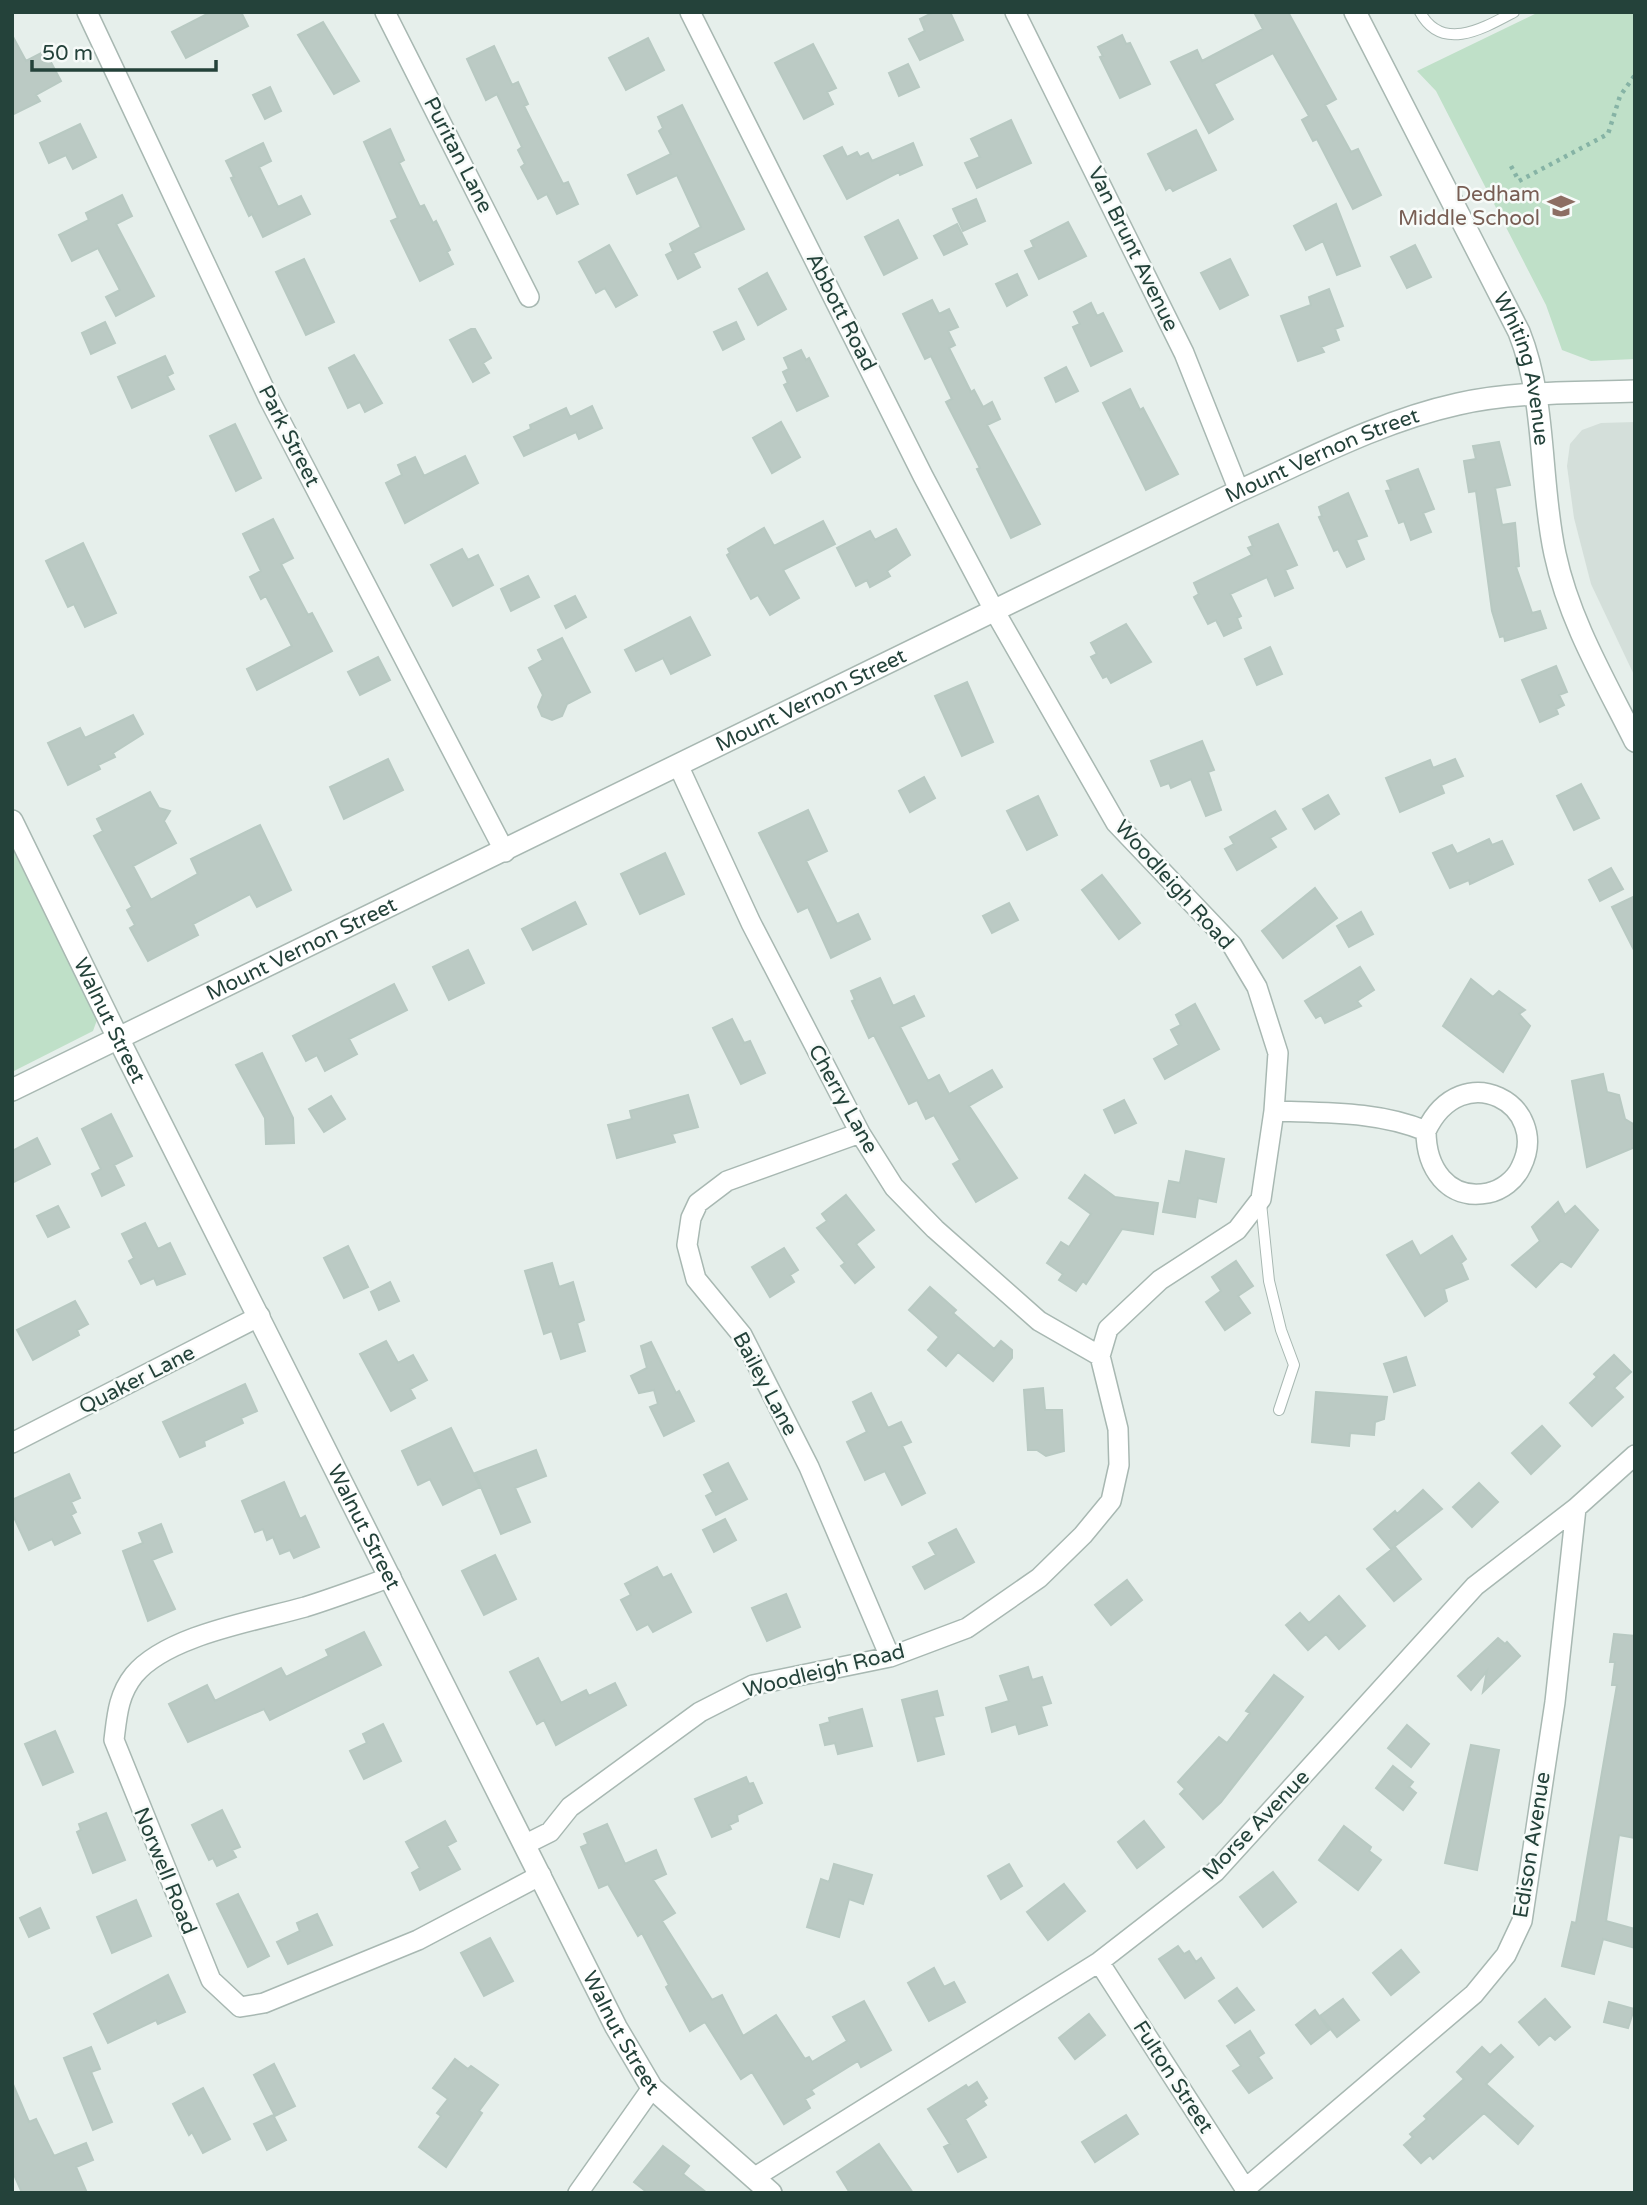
<svg xmlns="http://www.w3.org/2000/svg" width="1647" height="2205" font-family="'Varela Round',sans-serif">
<style>
.built{fill:#d4dfda}
.green{fill:#bfe0c8}
.building{fill:#bbcac4;stroke:#b8c9c2;stroke-width:2}
.lines{fill:none;stroke-linecap:round;stroke-linejoin:round}
.service-casing{stroke:#a8b8b2;stroke-width:12}
.minor-casing{stroke:#a8b8b2;stroke-width:22}
.tertiary-casing{stroke:#a8b8b2;stroke-width:24}
.path{stroke:#86b3a5;stroke-width:4.5;stroke-dasharray:3.5 5;stroke-linecap:butt}
.service{stroke:#fff;stroke-width:10}
.minor{stroke:#fff;stroke-width:19}
.tertiary{stroke:#fff;stroke-width:21}
.labels{text-anchor:middle;dominant-baseline:central;stroke-width:5;stroke-linejoin:round;paint-order:stroke}
.street-label{font-size:21px;fill:#24423a;stroke:#f7fbf9}
.education-label{font-size:21px;fill:#785e54;stroke:#f7fbf9;text-anchor:end}
</style>
<rect width="100%" height="100%" fill="#e6efeb"/>
<path class="built" d="M1635,422V677L1591,584L1574,518L1567,466L1570,444L1582,430L1601,423Z"/>
<path class="green" d="M1539,12H1635V359L1591,361L1562,350L1546,305L1436,91L1417,71Z
M12,847L97,1020L93,1031L12,1072Z"/>
<path class="building" d="M211,12H241L248,26L186,58L172,32Z
M934,12H950L963,40L920,60L909,39L925,31L920,19Z
M1254,12H1288L1336,99L1325,105L1351,152L1358,149L1381,195L1353,209L1317,139L1313,141L1302,120L1309,116L1273,53L1214,84L1233,119L1209,133L1171,62L1197,50L1202,61L1263,29Z
M323,22L359,81L334,94L298,35Z
M12,35L26,61L45,51L61,81L36,95L40,101L12,115Z
M1122,35L1126,44L1130,43L1150,84L1120,98L1100,57L1103,56L1098,47Z
M648,38L664,70L626,90L609,58Z
M813,44L836,88L827,92L833,104L804,119L775,63Z
M494,46L512,85L518,82L528,104L524,106L563,184L568,182L578,204L557,214L547,194L538,199L521,167L525,164L518,150L522,147L497,94L486,100L467,59Z
M908,64L919,87L899,96L889,73Z
M270,87L281,111L265,119L253,95Z
M682,105L744,229L693,253L700,267L678,279L666,255L673,251L670,244L701,227L677,175L637,194L628,175L671,154L659,131L663,128L658,117Z
M1011,120L1031,163L977,188L965,163L980,157L971,139Z
M80,124L96,157L73,169L66,155L49,163L40,143Z
M390,129L404,160L399,163L420,207L424,205L433,223L436,221L450,250L447,252L453,264L420,281L391,221L398,218L364,142Z
M1196,130L1216,170L1173,191L1170,187L1166,190L1148,154Z
M263,143L271,161L259,167L278,207L301,196L310,214L263,237L252,214L249,216L231,178L234,177L226,161Z
M913,143L922,165L900,175L899,172L847,199L824,156L842,147L847,157L857,152L860,157L868,153L872,161Z
M122,195L132,216L116,224L154,296L116,316L106,297L120,290L98,248L72,261L59,235L89,220L86,213Z
M976,199L985,221L963,231L953,209Z
M1336,204L1360,266L1337,275L1323,241L1306,250L1294,226Z
M898,220L917,258L884,275L865,237Z
M1068,222L1086,256L1039,279L1025,251L1034,247L1031,241Z
M957,224L967,244L944,255L934,236Z
M609,245L637,295L616,307L605,288L596,293L579,262Z
M1415,245L1431,277L1407,288L1391,257Z
M304,259L334,322L306,335L276,272Z
M1230,259L1248,295L1220,309L1201,273Z
M767,273L786,309L758,325L739,289Z
M1017,274L1027,295L1007,306L996,284Z
M1329,289L1343,326L1335,329L1339,340L1321,347L1324,352L1298,361L1281,316L1311,305L1309,297Z
M932,300L939,314L949,309L958,327L948,331L955,345L949,348L971,392L974,390L983,407L992,402L1000,419L987,425L1040,524L1011,538L977,469L980,468L946,402L952,399L931,356L925,359L903,314Z
M1091,303L1097,316L1103,313L1122,351L1091,366L1073,327L1080,324L1074,312Z
M105,322L115,343L91,354L82,333Z
M736,322L744,339L723,350L714,332Z
M471,329H475L491,358L483,363L489,373L473,382L450,340Z
M801,350L806,360L809,358L828,396L797,411L784,385L788,383L783,372L789,369L784,358Z
M354,355L382,403L365,412L360,402L348,408L329,368Z
M165,356L173,373L167,376L174,389L132,408L118,377Z
M1066,367L1078,391L1056,402L1045,378Z
M1130,389L1140,410L1143,408L1178,474L1146,490L1103,403Z
M592,406L602,428L579,439L576,432L524,456L514,437L531,429L530,425L566,408L570,417Z
M781,422L800,457L772,473L753,438Z
M235,424L261,478L236,491L210,436Z
M1499,442L1510,485L1495,488L1502,525L1515,523L1519,566L1516,567L1532,613L1540,611L1546,628L1505,641L1504,636L1500,637L1492,611L1476,491L1469,492L1464,461L1476,459L1473,446Z
M465,456L478,483L405,523L386,483L402,475L398,465L415,457L424,476Z
M1418,469L1434,509L1423,513L1431,532L1411,540L1404,521L1399,523L1386,491L1391,490L1387,481Z
M1348,493L1367,536L1356,540L1364,559L1347,567L1338,549L1334,551L1319,517L1322,516L1319,507Z
M273,519L293,558L281,564L308,615L312,613L332,651L257,690L247,669L292,646L266,596L261,599L250,577L261,571L243,534Z
M823,521L835,544L783,570L799,598L770,615L758,595L751,599L727,555L730,553L728,549L764,528L774,546Z
M1278,524L1297,565L1285,570L1293,588L1275,596L1267,577L1230,594L1241,616L1237,618L1241,628L1224,636L1216,620L1208,624L1194,597L1199,594L1194,583L1252,555L1248,548L1253,546L1249,537Z
M896,529L910,555L887,571L890,576L870,587L867,580L856,586L837,548L870,531L875,540Z
M83,543L116,613L85,627L74,604L68,607L46,561Z
M462,549L468,560L478,555L493,585L453,606L431,565Z
M528,576L539,597L511,611L501,589Z
M575,596L586,617L566,628L555,606Z
M690,617L710,655L671,674L663,658L636,671L625,650Z
M1126,624L1151,662L1111,683L1107,676L1103,678L1091,657L1097,654L1091,643Z
M562,638L590,692L567,704L562,716L552,720L542,716L538,707L543,695L529,668L543,660L538,650Z
M1270,647L1282,674L1257,685L1245,659Z
M378,657L390,680L360,695L348,672Z
M1556,666L1567,692L1559,695L1564,705L1556,709L1558,714L1540,722L1522,680Z
M967,682L993,742L962,756L935,696Z
M133,715L143,734L113,753L115,757L98,765L100,769L68,785L48,743L80,728L85,738Z
M1202,741L1214,770L1208,772L1221,810L1206,816L1191,779L1171,788L1169,783L1161,786L1151,761Z
M388,759L403,790L344,819L330,787Z
M1455,759L1463,776L1441,785L1444,793L1400,812L1386,778L1430,760L1433,768Z
M924,777L935,798L910,812L899,791Z
M1581,784L1599,818L1574,830L1557,796Z
M150,792L159,808L170,811L164,821L176,843L133,866L151,900L198,874L191,859L260,825L291,890L257,907L250,894L193,924L198,935L148,961L130,928L135,925L127,910L132,907L94,836L103,831L97,819Z
M1328,795L1339,814L1315,829L1303,809Z
M1038,796L1057,835L1027,850L1007,811Z
M808,810L827,851L806,861L837,924L858,914L870,939L831,958L808,907L798,912L759,833Z
M1275,811L1286,829L1270,838L1276,847L1237,870L1225,849L1234,844L1230,837Z
M1489,839L1492,845L1502,841L1513,864L1470,884L1469,880L1450,888L1433,853L1452,845L1457,854Z
M665,853L684,894L640,914L621,874Z
M1611,868L1623,889L1600,901L1589,880Z
M1102,875L1140,923L1119,939L1082,890Z
M1315,888L1337,918L1283,958L1262,931Z
M1635,896V952L1612,907Z
M575,902L586,924L533,950L522,929Z
M1009,903L1018,920L992,933L983,916Z
M1361,912L1373,934L1349,947L1337,926Z
M468,950L484,983L449,1000L433,967Z
M1360,967L1374,990L1357,1001L1361,1006L1325,1023L1321,1015L1316,1018L1305,1001Z
M880,978L893,1006L914,996L924,1016L900,1027L928,1081L939,1075L949,1094L992,1070L1002,1087L969,1106L1017,1178L976,1202L953,1164L960,1160L934,1115L926,1119L917,1100L909,1104L874,1035L869,1038L852,1001L855,1000L851,991Z
M1471,979L1493,997L1499,991L1525,1010L1519,1014L1530,1026L1503,1072L1443,1026Z
M394,984L407,1010L349,1039L357,1054L325,1071L317,1055L306,1061L293,1036Z
M1195,1004L1219,1049L1165,1079L1154,1059L1179,1045L1171,1030L1181,1025L1176,1015Z
M732,1019L744,1043L750,1041L765,1073L741,1084L713,1028Z
M262,1053L293,1118L294,1143L266,1144L265,1118L236,1065Z
M1603,1074L1607,1092L1619,1095L1625,1119L1635,1125V1147L1587,1167L1572,1081Z
M688,1095L698,1127L672,1134L675,1142L617,1158L608,1125L632,1119L630,1111Z
M331,1096L345,1119L324,1132L309,1109Z
M1124,1100L1136,1123L1115,1133L1104,1110Z
M111,1114L132,1156L114,1165L124,1185L102,1196L92,1174L101,1169L82,1129Z
M37,1138L50,1164L12,1183V1151Z
M1186,1151L1224,1159L1216,1202L1198,1198L1195,1217L1163,1212L1169,1181L1180,1183Z
M1085,1175L1115,1197L1158,1203L1153,1234L1122,1229L1086,1284L1083,1281L1076,1291L1059,1280L1063,1274L1047,1263L1061,1242L1069,1247L1091,1214L1069,1198Z
M846,1195L874,1230L856,1244L874,1267L855,1283L841,1266L845,1263L817,1228L827,1221L822,1214Z
M1558,1202L1565,1215L1575,1206L1598,1230L1571,1267L1561,1261L1536,1287L1512,1265L1540,1241L1532,1227Z
M58,1206L69,1227L48,1237L37,1216Z
M145,1223L158,1249L170,1243L185,1274L157,1285L154,1278L141,1284L129,1261L134,1258L122,1234Z
M1452,1236L1466,1259L1461,1263L1468,1279L1444,1289L1447,1301L1425,1316L1387,1255L1412,1241L1420,1256Z
M348,1246L368,1287L344,1298L324,1258Z
M784,1248L798,1270L790,1275L794,1282L770,1297L752,1267Z
M1236,1261L1253,1286L1238,1296L1250,1313L1225,1330L1206,1302L1221,1291L1212,1277Z
M552,1263L559,1287L573,1282L584,1320L577,1323L585,1351L561,1359L552,1331L544,1334L525,1271Z
M390,1282L399,1301L379,1310L371,1292Z
M930,1287L956,1310L953,1313L994,1349L1001,1341L1012,1350V1358L993,1381L958,1352L946,1366L928,1350L939,1337L909,1310Z
M75,1301L88,1324L77,1330L79,1335L33,1360L17,1330Z
M386,1341L398,1363L413,1355L427,1380L410,1389L415,1398L391,1411L360,1354Z
M651,1342L676,1393L679,1391L694,1421L664,1436L650,1407L658,1404L654,1390L639,1393L631,1376L647,1368L641,1346Z
M1614,1355L1631,1372L1614,1388L1623,1397L1592,1426L1570,1403L1597,1377L1594,1374Z
M1406,1357L1415,1385L1394,1392L1384,1364Z
M245,1384L257,1411L241,1418L243,1423L204,1441L205,1446L180,1457L163,1422Z
M1043,1388L1045,1410H1062L1064,1451L1046,1456L1037,1450H1028L1024,1390Z
M1316,1392L1387,1397L1384,1419L1375,1422L1374,1435L1350,1433L1349,1446L1312,1442Z
M871,1393L888,1428L901,1422L911,1442L902,1446L925,1493L902,1505L885,1471L865,1480L847,1442L867,1432L853,1402Z
M1542,1426L1560,1446L1531,1474L1512,1453Z
M451,1428L480,1487L443,1505L430,1479L418,1485L402,1451Z
M536,1450L546,1476L515,1488L530,1522L501,1534L475,1473Z
M728,1463L747,1499L716,1515L706,1496L713,1492L704,1475Z
M69,1474L80,1498L71,1502L76,1512L71,1515L80,1533L55,1545L52,1539L29,1550L12,1513V1500Z
M284,1482L300,1519L305,1516L319,1547L294,1558L290,1550L280,1554L273,1537L267,1540L263,1529L255,1532L242,1501Z
M1479,1483L1498,1502L1472,1527L1453,1507Z
M1423,1490L1442,1509L1391,1549L1374,1529L1395,1511L1397,1514Z
M725,1519L736,1540L714,1552L703,1530Z
M161,1524L172,1552L152,1560L175,1609L148,1621L123,1551L143,1543L139,1533Z
M956,1529L974,1562L925,1589L913,1567L936,1555L929,1543Z
M1395,1547L1421,1579L1394,1601L1367,1569Z
M495,1555L516,1599L484,1615L462,1571Z
M657,1567L663,1578L671,1574L691,1612L653,1632L648,1624L637,1630L621,1600L631,1595L625,1584Z
M1127,1580L1142,1600L1111,1625L1095,1605Z
M786,1594L800,1627L767,1641L752,1608Z
M1339,1596L1365,1626L1339,1649L1326,1634L1308,1650L1286,1625L1300,1613L1309,1623Z
M364,1632L381,1665L270,1720L264,1709L188,1742L169,1704L207,1685L215,1701L281,1668L286,1677L329,1656L326,1650Z
M1614,1634L1635,1636V1838L1619,1835L1606,1921L1635,1929V1948L1603,1939L1594,1974L1562,1966L1572,1922L1576,1923L1617,1685H1612L1615,1662H1610Z
M1498,1638L1505,1644L1507,1642L1520,1656L1483,1692L1487,1671L1471,1690L1458,1676Z
M538,1658L561,1703L586,1690L589,1696L615,1683L626,1705L556,1745L544,1720L537,1724L510,1672Z
M1028,1667L1032,1680L1042,1677L1051,1703L1041,1706L1047,1725L1019,1734L1016,1724L992,1732L986,1708L1009,1701L1000,1676Z
M1274,1675L1303,1697L1221,1802L1203,1819L1180,1794L1185,1789L1178,1782L1219,1737L1227,1743L1250,1713L1246,1711Z
M937,1691L943,1715L934,1717L944,1754L918,1761L902,1700Z
M862,1709L872,1746L838,1754L835,1743L825,1745L820,1725L830,1722L829,1718Z
M383,1724L401,1761L364,1779L350,1751L367,1743L363,1734Z
M1407,1725L1429,1744L1411,1767L1388,1748Z
M55,1731L73,1772L43,1785L25,1744Z
M1471,1745L1499,1750L1477,1870L1445,1863Z
M1393,1766L1413,1782L1409,1787L1416,1793L1403,1810L1376,1788Z
M746,1777L749,1784L753,1783L762,1803L737,1815L738,1821L729,1825L731,1829L712,1837L695,1799Z
M222,1810L240,1847L232,1850L236,1857L217,1866L213,1858L209,1860L192,1825Z
M106,1813L125,1860L93,1873L77,1832L81,1830L79,1824Z
M445,1821L456,1841L447,1846L460,1869L420,1890L412,1873L420,1868L406,1842Z
M1144,1821L1164,1847L1137,1868L1118,1842Z
M607,1824L625,1864L656,1850L666,1874L653,1880L675,1913L662,1921L712,2000L722,1995L743,2036L776,2015L805,2059L809,2057L812,2062L847,2041L833,2017L864,2001L891,2050L861,2067L858,2061L811,2090L814,2094L805,2099L810,2108L784,2124L752,2072L741,2079L705,2022L690,2031L666,1987L669,1985L642,1933L638,1936L608,1884L599,1888L581,1847L588,1844L584,1834Z
M1344,1826L1371,1847L1369,1851L1381,1860L1358,1890L1319,1860Z
M834,1864L872,1875L863,1904L849,1899L839,1937L807,1927L821,1879L829,1882Z
M1009,1864L1022,1886L1001,1899L988,1876Z
M1273,1872L1296,1902L1263,1927L1240,1897Z
M1064,1884L1085,1911L1048,1940L1027,1912Z
M238,1894L269,1956L248,1967L217,1904Z
M136,1900L151,1936L112,1953L97,1917Z
M40,1908L49,1928L29,1937L20,1918Z
M317,1914L332,1945L288,1964L277,1942L300,1931L297,1923Z
M490,1938L513,1981L484,1996L461,1953Z
M1178,1946L1184,1954L1189,1951L1196,1962L1201,1958L1214,1978L1185,1998L1159,1959Z
M1401,1950L1419,1972L1391,1995L1373,1973Z
M934,1968L944,1987L954,1982L965,2002L929,2021L908,1983Z
M168,1975L185,2012L158,2024L156,2020L108,2043L94,2014Z
M1237,1988L1254,2010L1235,2023L1219,2001Z
M1343,1999L1359,2020L1337,2037L1320,2016Z
M1545,1999L1570,2027L1555,2040L1550,2035L1539,2045L1519,2022Z
M1609,2002L1634,2009L1628,2028L1604,2022Z
M1315,2010L1329,2030L1311,2044L1296,2025Z
M1089,2014L1105,2035L1075,2059L1059,2038Z
M1250,2031L1264,2053L1258,2057L1272,2078L1249,2093L1233,2071L1241,2066L1227,2046Z
M1501,2045L1513,2057L1486,2084L1533,2126L1518,2144L1484,2113L1433,2159L1430,2155L1421,2163L1404,2145L1413,2137L1410,2134L1427,2119L1424,2116L1464,2079L1457,2072L1482,2047L1490,2055Z
M91,2047L100,2069L91,2072L112,2122L93,2130L64,2058Z
M455,2059L468,2069L471,2066L498,2085L479,2111L482,2113L446,2167L419,2147L441,2116L437,2113L448,2099L433,2088Z
M274,2064L295,2106L275,2116L254,2075Z
M12,2082L29,2122L36,2119L54,2156L86,2143L93,2160L76,2167L87,2193H22L12,2170Z
M977,2082L987,2098L983,2101L986,2105L965,2119L986,2157L958,2172L944,2147L950,2144L928,2109L966,2085L968,2088Z
M203,2088L230,2139L203,2153L192,2132L189,2135L173,2104Z
M273,2115L286,2140L267,2150L254,2124Z
M1126,2115L1138,2134L1095,2162L1082,2142Z
M879,2144L913,2193H850L837,2172Z
M663,2146L689,2166L683,2174L707,2193H648L634,2182Z"/>
<g class="lines">
<defs>
<path id="service" d="M1420,12C1442,53 1484,28 1514,12
M1261,1203L1269,1281L1281,1330L1294,1365L1279,1410"/>
<path id="minor" d="M87,12L269,399L505,852
M385,12L529,297
M1015,12L1184,353L1239,491
M679,767L751,923L860,1133L894,1187L935,1229L1039,1321L1100,1356
M1274,1111C1326,1113 1378,1111 1426,1131C1462,1055 1552,1105 1521,1167C1515,1180 1502,1190 1488,1193C1447,1201 1426,1167 1426,1131
M860,1133L727,1181L698,1203L691,1218L687,1245L696,1279L742,1335L809,1467L890,1657
M12,1443L260,1316
M391,1577C363,1587 334,1598 305,1607C256,1621 167,1635 134,1675C118,1695 117,1716 114,1740L211,1980L240,2007L264,2003L418,1940L541,1875
M526,1844L550,1832L570,1807L700,1712L753,1685L890,1657L967,1628L1039,1578L1083,1535L1111,1501L1119,1465L1118,1429L1100,1356L1108,1329L1160,1280L1237,1230L1261,1199L1274,1111L1278,1053L1257,987L1232,945L1116,823L994,610L923,476L690,12
M1099,1962L1248,2193
M755,2177L1099,1962L1215,1872L1475,1586L1576,1508L1635,1455
M1245,2189L1474,1994L1506,1955L1522,1921L1555,1702L1576,1508
M578,2193L652,2088"/>
<g id="tertiary">
<path id="s1" d="M1355,12L1519,332C1547,402 1539,481 1555,554C1569,620 1605,681 1635,741"/>
<path id="s2" d="M12,821L119,1040L616,2027L652,2088L771,2193"/>
<path id="s3" d="M12,1090L1239,491C1310,459 1381,421 1458,404C1515,391 1577,393 1635,391"/>
</g>
</defs>
<use href="#service" class="service-casing"/>
<use href="#minor" class="minor-casing"/>
<use href="#tertiary" class="tertiary-casing"/>
<path class="path" d="M1511,166L1519,181L1608,134L1620,96L1635,75"/>
<use href="#service" class="service"/>
<use href="#minor" class="minor"/>
<use href="#tertiary" class="tertiary"/>
</g>
<defs>
<symbol id="school-bare" viewBox="-9 -9 18 18"><path d="M0-5L7-2L0 1L-7-2ZM-4 1L0 2.5L4 1V4Q0 6-4 4Z" fill="#8d6e63" stroke="#f7fbf9" stroke-width="2.5" paint-order="stroke"/></symbol>
</defs>
<g fill-rule="evenodd">
<use href="#school-bare" x="1542" y="187" width="38" height="38"/>
</g>
<g class="labels">
<g class="street-label">
<text transform="translate(458 155) rotate(63)">Puritan Lane</text>
<text transform="translate(1133 249) rotate(64)">Van Brunt Avenue</text>
<text transform="translate(841 312) rotate(63)">Abbott Road</text>
<text stroke="none"><textPath href="#s1" startOffset="396">Whiting Avenue</textPath></text>
<text transform="translate(289 436) rotate(63)">Park Street</text>
<text stroke="none"><textPath href="#s3" startOffset="1456">Mount Vernon Street</textPath></text>
<text stroke="none"><textPath href="#s3" startOffset="889">Mount Vernon Street</textPath></text>
<text transform="translate(1174 885) rotate(48)">Woodleigh Road</text>
<text stroke="none"><textPath href="#s3" startOffset="322">Mount Vernon Street</textPath></text>
<text stroke="none"><textPath href="#s2" startOffset="222">Walnut Street</textPath></text>
<text transform="translate(843 1099) rotate(61)">Cherry Lane</text>
<text transform="translate(137 1380) rotate(-27)">Quaker Lane</text>
<text transform="translate(765 1384) rotate(62)">Bailey Lane</text>
<text stroke="none"><textPath href="#s2" startOffset="789">Walnut Street</textPath></text>
<text transform="translate(824 1671) rotate(-14)">Woodleigh Road</text>
<text transform="translate(1256 1825) rotate(-46)">Morse Avenue</text>
<text transform="translate(1532 1845) rotate(-81)">Edison Avenue</text>
<text transform="translate(165 1871) rotate(68)">Norwell Road</text>
<text stroke="none"><textPath href="#s2" startOffset="1356">Walnut Street</textPath></text>
<text transform="translate(1173 2077) rotate(57)">Fulton Street</text>
</g>
<g class="education-label">
<text x="1540" y="194">Dedham<tspan x="1540" dy="24">Middle School</tspan></text>
</g>
</g>
<rect width="1647" height="2205" fill="none" stroke="#24423a" stroke-width="28"/>
<path d="M32 60v10h184v-10" fill="none" stroke="#24423a" stroke-width="3.5"/>
<text x="42" y="60" font-size="21" fill="#24423a" stroke="#f7fbf9" stroke-width="5" paint-order="stroke">50 m</text>
</svg>
